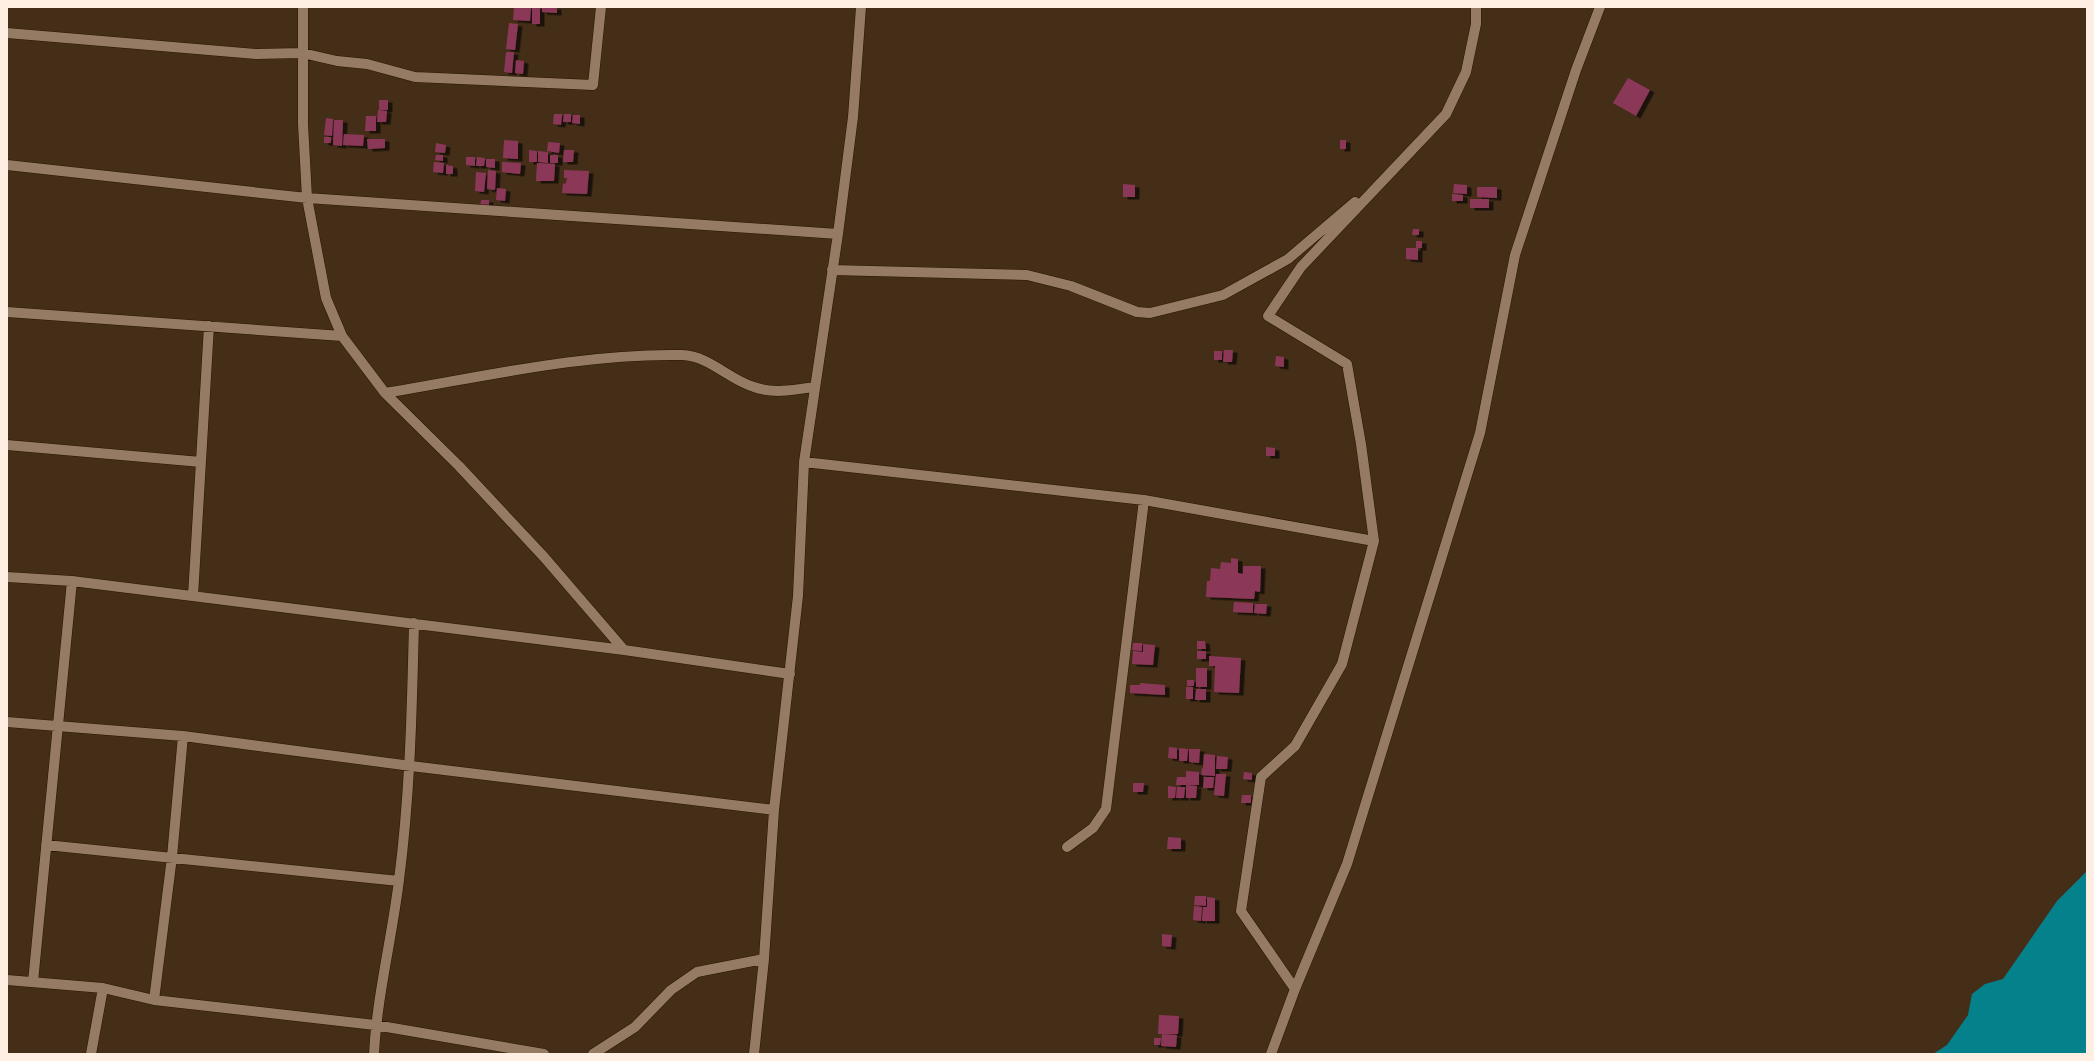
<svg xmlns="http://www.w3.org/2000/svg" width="2094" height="1061" font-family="'Fira Sans Condensed',sans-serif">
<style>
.water{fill:#05818b}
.building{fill:#8b3959;filter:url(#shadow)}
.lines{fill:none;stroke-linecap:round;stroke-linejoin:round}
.minor-casing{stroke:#2a1501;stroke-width:11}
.minor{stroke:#957b63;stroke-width:10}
</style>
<defs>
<filter id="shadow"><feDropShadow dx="4.5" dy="2.5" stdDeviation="0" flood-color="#0009"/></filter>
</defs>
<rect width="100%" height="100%" fill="#442e18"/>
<path class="water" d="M2087,871V1054H1933L1947,1045L1968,1015L1972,994L1985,984L2003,979L2057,901Z"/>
<path class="building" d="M514,7H531L530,21L513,20Z
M532,7H540V24H532Z
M542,7H557V13L542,12Z
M509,23L518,24L515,50L506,49Z
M506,52H514L512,73L504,72Z
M516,60L524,61L523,74L515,73Z
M1628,78L1650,90L1636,116L1613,103Z
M379,100H388V110H379Z
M378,110L387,111L386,122H377Z
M554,114H562L561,125L553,124Z
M564,114H571V122H563Z
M573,115H580V124L572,123Z
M366,116H376V131H365Z
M326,118L333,119L332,136L324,135Z
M334,120H343L342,146L333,145Z
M344,134L364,135L363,146L343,145Z
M324,137H331V143H324Z
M367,139H385V148L368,149Z
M504,140L518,141V159L503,158Z
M1340,140H1346V149H1340Z
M548,142L560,143L559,153L548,151V163L538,162V151L547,152Z
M436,143L446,145L445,153L435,152Z
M529,150L537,151V162H529Z
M564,150H574L573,162H563Z
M436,155H443V161L435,160Z
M550,155H558V163H550Z
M466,157H475V166L466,165Z
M477,157L485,158L484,166H476Z
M486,159H495V168L486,167Z
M434,162L444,163L443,173L433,172Z
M502,162L521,163L520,174L502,172Z
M537,163L555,164L554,181H536Z
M446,165L453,166V174H446Z
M488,170L496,171L495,190L487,189Z
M564,170L589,171L587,194L562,193L563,184L566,183L567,178H564Z
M476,172L486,173L484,192L475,191Z
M1123,184L1135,185V197H1123Z
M1454,184L1467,185V194L1453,193Z
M1477,187H1497V198L1477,197Z
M497,188L506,189L505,201L496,200Z
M1452,194L1463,195V201H1452Z
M1470,199H1489V208H1470Z
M481,200H489V208H480Z
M1413,229H1419V235H1412Z
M1416,241H1422V248H1416Z
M1406,248H1418V260L1406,259Z
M1224,350H1233L1232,362H1223Z
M1214,351H1222V360H1214Z
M1276,356L1284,357V367L1275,366Z
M1266,447L1275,448V456H1266Z
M1231,558L1238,559V573L1243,574V566H1261L1260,592L1255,591L1254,599L1206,597L1207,581H1210L1211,568L1220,569L1221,562L1231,563Z
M1234,602L1253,603V613L1233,612Z
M1255,604H1267L1266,614L1254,613Z
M1197,641H1205L1206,649H1197Z
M1133,643H1142V651L1132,650Z
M1143,644L1155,645L1153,665L1132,664L1133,651L1143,652Z
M1197,651H1206V659H1197Z
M1209,656L1241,658L1239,693L1214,692L1215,666H1209Z
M1196,668H1207V687H1196Z
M1187,680H1194V686H1187Z
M1140,683L1165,685V695L1130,693V685H1140Z
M1186,687H1193V699H1186Z
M1196,689H1206V700H1195Z
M1169,747L1177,748V759L1168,758Z
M1179,748L1188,749L1187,761H1179Z
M1189,749H1200L1199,763L1189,762Z
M1204,754L1215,755V776L1201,775L1202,768L1210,769L1203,768Z
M1217,756L1228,757L1227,769H1216Z
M1186,771L1199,772V785H1176L1177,777H1186Z
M1244,772L1252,773V780L1243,779Z
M1216,774H1226L1224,796L1214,795Z
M1204,777H1214L1213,788H1203Z
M1133,783H1144L1143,792H1133Z
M1186,785L1197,786L1196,798H1186Z
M1168,786L1176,787L1175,798H1168Z
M1177,787H1185L1184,798H1176Z
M1242,795H1251V803H1241Z
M1168,837L1181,838V849H1167Z
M1195,896H1206V906L1194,905Z
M1207,897L1215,898V921H1202L1203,907H1207Z
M1194,906L1202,907L1201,921L1193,920Z
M1162,934L1172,935L1171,947L1162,946Z
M1159,1015L1179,1016L1178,1034H1158Z
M1162,1034L1177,1035L1176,1047L1161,1046Z
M1154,1038H1161L1160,1045H1154Z"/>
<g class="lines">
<defs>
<path id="minor" d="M303,7V124L307,198L326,298L342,336L385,393L459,466L544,557L624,650
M7,33L256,54L302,53L337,61L367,64L415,77L593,85L601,7
M7,165L307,198L838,234
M832,270L1027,275L1071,286L1137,312L1150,313L1223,295L1288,259L1355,202
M7,312L342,336
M385,393C483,377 583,353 682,355C710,356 729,380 754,387C773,394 794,390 814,387
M7,445L201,462
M804,462L1144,500L1374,541
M7,577L72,581L624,650L790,674
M193,596L209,326
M7,722L183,736L411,766L774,810
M46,845L399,881
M1067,847L1093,828L1106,809L1144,500
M7,980L103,988L154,1000L375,1025L544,1054
M33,982L72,581
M1295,989L1241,911L1261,777L1295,746L1342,664L1374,541L1361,444L1347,364L1268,316L1301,267L1446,114L1466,72L1476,24V7
M154,1000L172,857L183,736
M91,1054L103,988
M374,1054C377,995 392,938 399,880C410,795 412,709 414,623
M593,1054L635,1027L671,990L697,972L764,959
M754,1054L764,959L774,810L798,596L804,462L838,234L853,117L861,7
M1271,1054L1295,989L1347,864L1480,433L1515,255L1576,70L1600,7"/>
</defs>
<use href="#minor" class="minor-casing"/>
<use href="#minor" class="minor"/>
</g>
<rect width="2094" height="1061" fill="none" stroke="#feefe2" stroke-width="16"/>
</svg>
